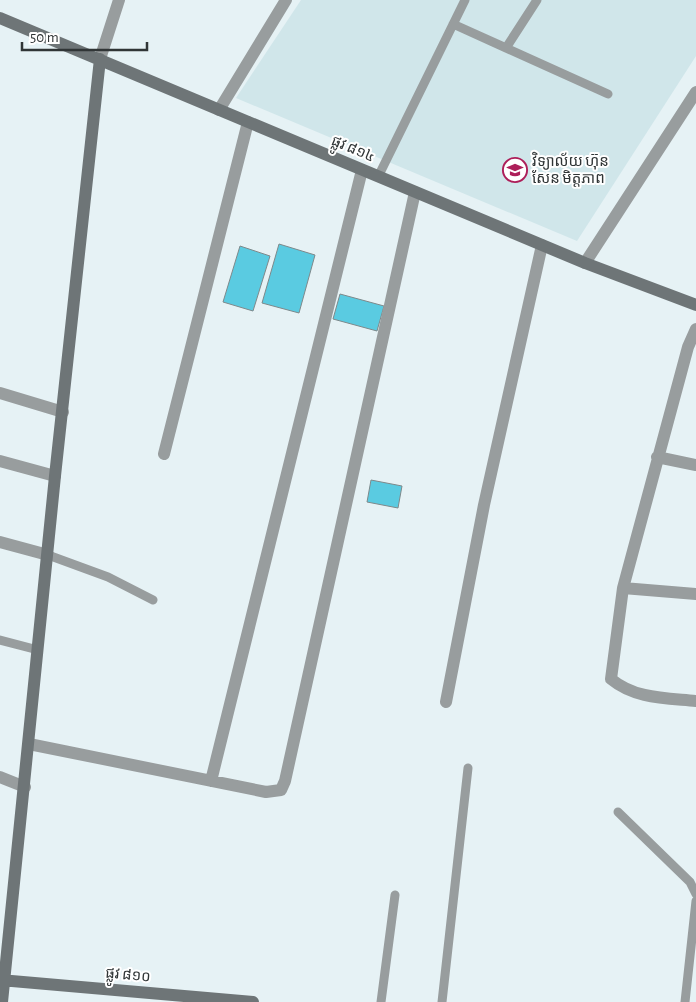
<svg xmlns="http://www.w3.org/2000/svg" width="696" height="1002" font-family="'Alegreya Sans','Noto Sans Khmer',sans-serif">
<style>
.built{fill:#d0e6ea}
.building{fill:#5acbe1;stroke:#7e898b}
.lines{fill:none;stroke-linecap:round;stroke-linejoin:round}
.lane{stroke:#989d9e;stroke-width:9}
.street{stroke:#989d9e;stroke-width:12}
.secondary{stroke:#6e7577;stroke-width:12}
.labels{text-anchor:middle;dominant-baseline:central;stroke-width:4;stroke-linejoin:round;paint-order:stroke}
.street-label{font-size:15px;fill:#303536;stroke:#fff}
.poi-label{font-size:15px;fill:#303536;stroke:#fff;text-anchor:start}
</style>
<rect width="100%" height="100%" fill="#e6f2f5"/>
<path class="built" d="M301,0H696V56L577,241L236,98Z"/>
<path class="building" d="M279,244L315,255L299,313L262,303Z
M240,246L270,256L253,311L223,302Z
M340,294L384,306L377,331L333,319Z
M371,480L402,486L398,508L367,502Z"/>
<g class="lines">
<path class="lane" d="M453,24L608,94
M506,48L537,0
M378,177L465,0
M48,555L108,577L153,600
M0,640L38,650
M618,812L690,882L696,894
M381,1002L395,895
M442,1002L468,768
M685,1002L696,901"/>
<path class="street" d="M100,59L119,0
M219,110L286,0
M585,263L696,92
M696,329L688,347L623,588L611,679C635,699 666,698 696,701
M0,393L63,412
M164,454L248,122
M657,457L696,465
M0,461L55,476
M0,542L48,555
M623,588L696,594
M446,702L484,505L542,245
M29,744L266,792L281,790L285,781L415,192
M0,777L25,787
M211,781L362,170"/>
<path class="secondary" d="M0,18L585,263L696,305
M0,980L253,1002
M2,1002L55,476L100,59"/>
</g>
<defs>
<symbol id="school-ring" viewBox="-11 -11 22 22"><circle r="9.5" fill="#fff" stroke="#ad1e59" stroke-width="1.5"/><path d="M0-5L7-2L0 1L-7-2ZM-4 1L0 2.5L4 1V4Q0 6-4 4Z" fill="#ad1e59"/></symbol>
</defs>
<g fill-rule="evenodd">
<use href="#school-ring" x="501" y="156" width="28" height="28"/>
</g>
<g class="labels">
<g class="street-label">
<text transform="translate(353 149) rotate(23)">ផ្លូវ ៨១៤</text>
<text transform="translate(128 975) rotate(5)">ផ្លូវ ៨១០</text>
</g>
<g class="poi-label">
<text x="532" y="161">វិទ្យាល័យ ហ៊ុន<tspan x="532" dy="17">សែន មិត្តភាព</tspan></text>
</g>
</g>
<path d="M22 42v8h125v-8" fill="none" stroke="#303536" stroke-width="2.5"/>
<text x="30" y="42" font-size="15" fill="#303536" stroke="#ffffff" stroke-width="4" paint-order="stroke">50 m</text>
</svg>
